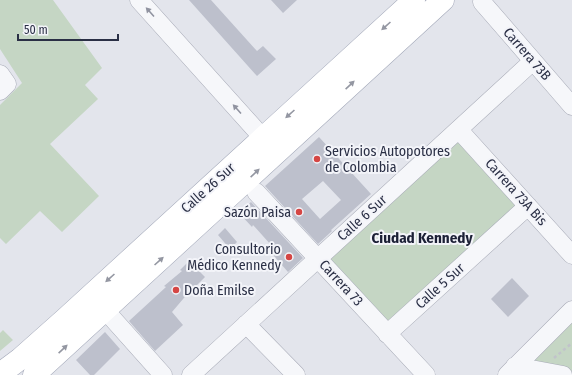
<svg xmlns="http://www.w3.org/2000/svg" width="572" height="375" font-family="'Fira Sans Condensed',sans-serif">
<style>
.green{fill:#c5d6c4}
.building{fill:#bdc0cc;fill-rule:evenodd}
.lines{fill:none;stroke-linecap:round;stroke-linejoin:round}
.minor-casing{stroke:#a8abb7;stroke-width:19}
.major-casing{stroke:#a2a7b8;stroke-width:23}
.path{stroke:#c1c3cb;stroke-width:2.5;stroke-dasharray:3 3;stroke-linecap:butt}
.minor{stroke:#f6f7fa;stroke-width:18}
.major{stroke:#fff;stroke-width:22}
.oneway{fill:#9093a0}
.oneway2{fill:#9497a2}
.poi-dot{fill:#d54644;stroke:#f3f4f9;stroke-width:1.5}
.labels{text-anchor:middle;dominant-baseline:central;stroke-width:4;stroke-linejoin:round;paint-order:stroke}
.street-label{font-size:14px;fill:#2a2f45;stroke:#f3f4f9}
.poi-label{font-size:14px;fill:#2a2f45;stroke:#f3f4f9;text-anchor:start}
.neighbourhood-label{font-size:15px;font-weight:bold;fill:#1c2036;stroke:#f3f4f9}
</style>
<rect width="100%" height="100%" fill="#e3e5ec"/>
<path class="green" d="M0,0H53L102,68L85,85L98,99L50,144L99,196L62,232L40,211L6,244L0,238V105L22,83L0,49Z
M461,138L520,204L386,326L327,260Z
M572,322V371L527,363Z
M3,330L13,340L0,351V333Z"/>
<path class="building" d="M189,0H211L257,51L263,46L276,59L257,76Z
M271,0H297L283,13Z
M319,137L371,194L331,230L332,231L318,244L265,186ZM323,181L341,200L320,219L302,199Z
M251,202L303,258L288,272L267,248L271,245L253,225L252,227L239,213Z
M225,228L237,242L230,249L218,235Z
M189,261L205,277L196,286L195,285L172,312L183,325L155,351L129,321L166,287L164,286L182,271L180,270Z
M512,278L529,296L508,317L491,299Z
M105,332L120,349L94,375H90L76,360Z"/>
<g class="lines">
<defs>
<path id="minor" d="M139,0L272,148
M482,2L572,106
M0,91L7,84L0,74
M459,130L572,255
M256,192L426,375
M105,310L163,375
M246,324L296,375
M387,334L528,206
M515,366L563,375
M191,375L533,61
M507,375L572,310"/>
<path id="major" d="M0,374L20,359L65,319L414,0
M34,375L443,0"/>
</defs>
<use href="#minor" class="minor-casing"/>
<use href="#major" class="major-casing"/>
<path class="path" d="M554,358L572,343"/>
<use href="#minor" class="minor"/>
<use href="#major" class="major"/>
</g>
<defs><path id="oneway-solid" d="M-6-.8H1V-3.2L6.5 0L1 3.2V.8H-6Z"/></defs>
<g class="oneway">
<use href="#oneway-solid" transform="translate(150 12) rotate(-132)"/>
<use href="#oneway-solid" transform="translate(237 109) rotate(-132)"/>
</g>
<g class="oneway2">
<use href="#oneway-solid" transform="translate(386 26) rotate(138)"/>
<use href="#oneway-solid" transform="translate(350 85) rotate(-43)"/>
<use href="#oneway-solid" transform="translate(290 114) rotate(138)"/>
<use href="#oneway-solid" transform="translate(255 173) rotate(-43)"/>
<use href="#oneway-solid" transform="translate(159 261) rotate(-42)"/>
<use href="#oneway-solid" transform="translate(110 278) rotate(138)"/>
<use href="#oneway-solid" transform="translate(63 349) rotate(-43)"/>
</g>
<g class="poi-dot">
<circle cx="317" cy="159" r="4"/>
<circle cx="299" cy="212" r="4"/>
<circle cx="289" cy="257" r="4"/>
<circle cx="176" cy="290" r="4"/>
</g>
<g class="labels">
<g class="street-label">
<text transform="translate(527 54) rotate(49)">Carrera 73B</text>
<text transform="translate(208 188) rotate(-42)">Calle 26 Sur</text>
<text transform="translate(516 192) rotate(48)">Carrera 73A Bis</text>
<text transform="translate(362 218) rotate(-42)">Calle 6 Sur</text>
<text transform="translate(341 283) rotate(47)">Carrera 73</text>
<text transform="translate(440 286) rotate(-42)">Calle 5 Sur</text>
</g>
<g class="poi-label">
<text x="325" y="151">Servicios Autopotores<tspan x="325" dy="16">de Colombia</tspan></text>
<text x="291" y="212" text-anchor="end">Sazón Paisa</text>
<text x="281" y="249" text-anchor="end">Consultorio<tspan x="281" dy="16">Médico Kennedy</tspan></text>
<text x="184" y="290">Doña Emilse</text>
</g>
<g class="neighbourhood-label">
<text x="422" y="238">Ciudad Kennedy</text>
</g>
</g>
<path d="M18 34v6h100v-6" fill="none" stroke="#2a2f45" stroke-width="2"/>
<text x="24" y="34" font-size="12" fill="#2a2f45" stroke="#f3f4f9" stroke-width="3" paint-order="stroke">50 m</text>
</svg>
